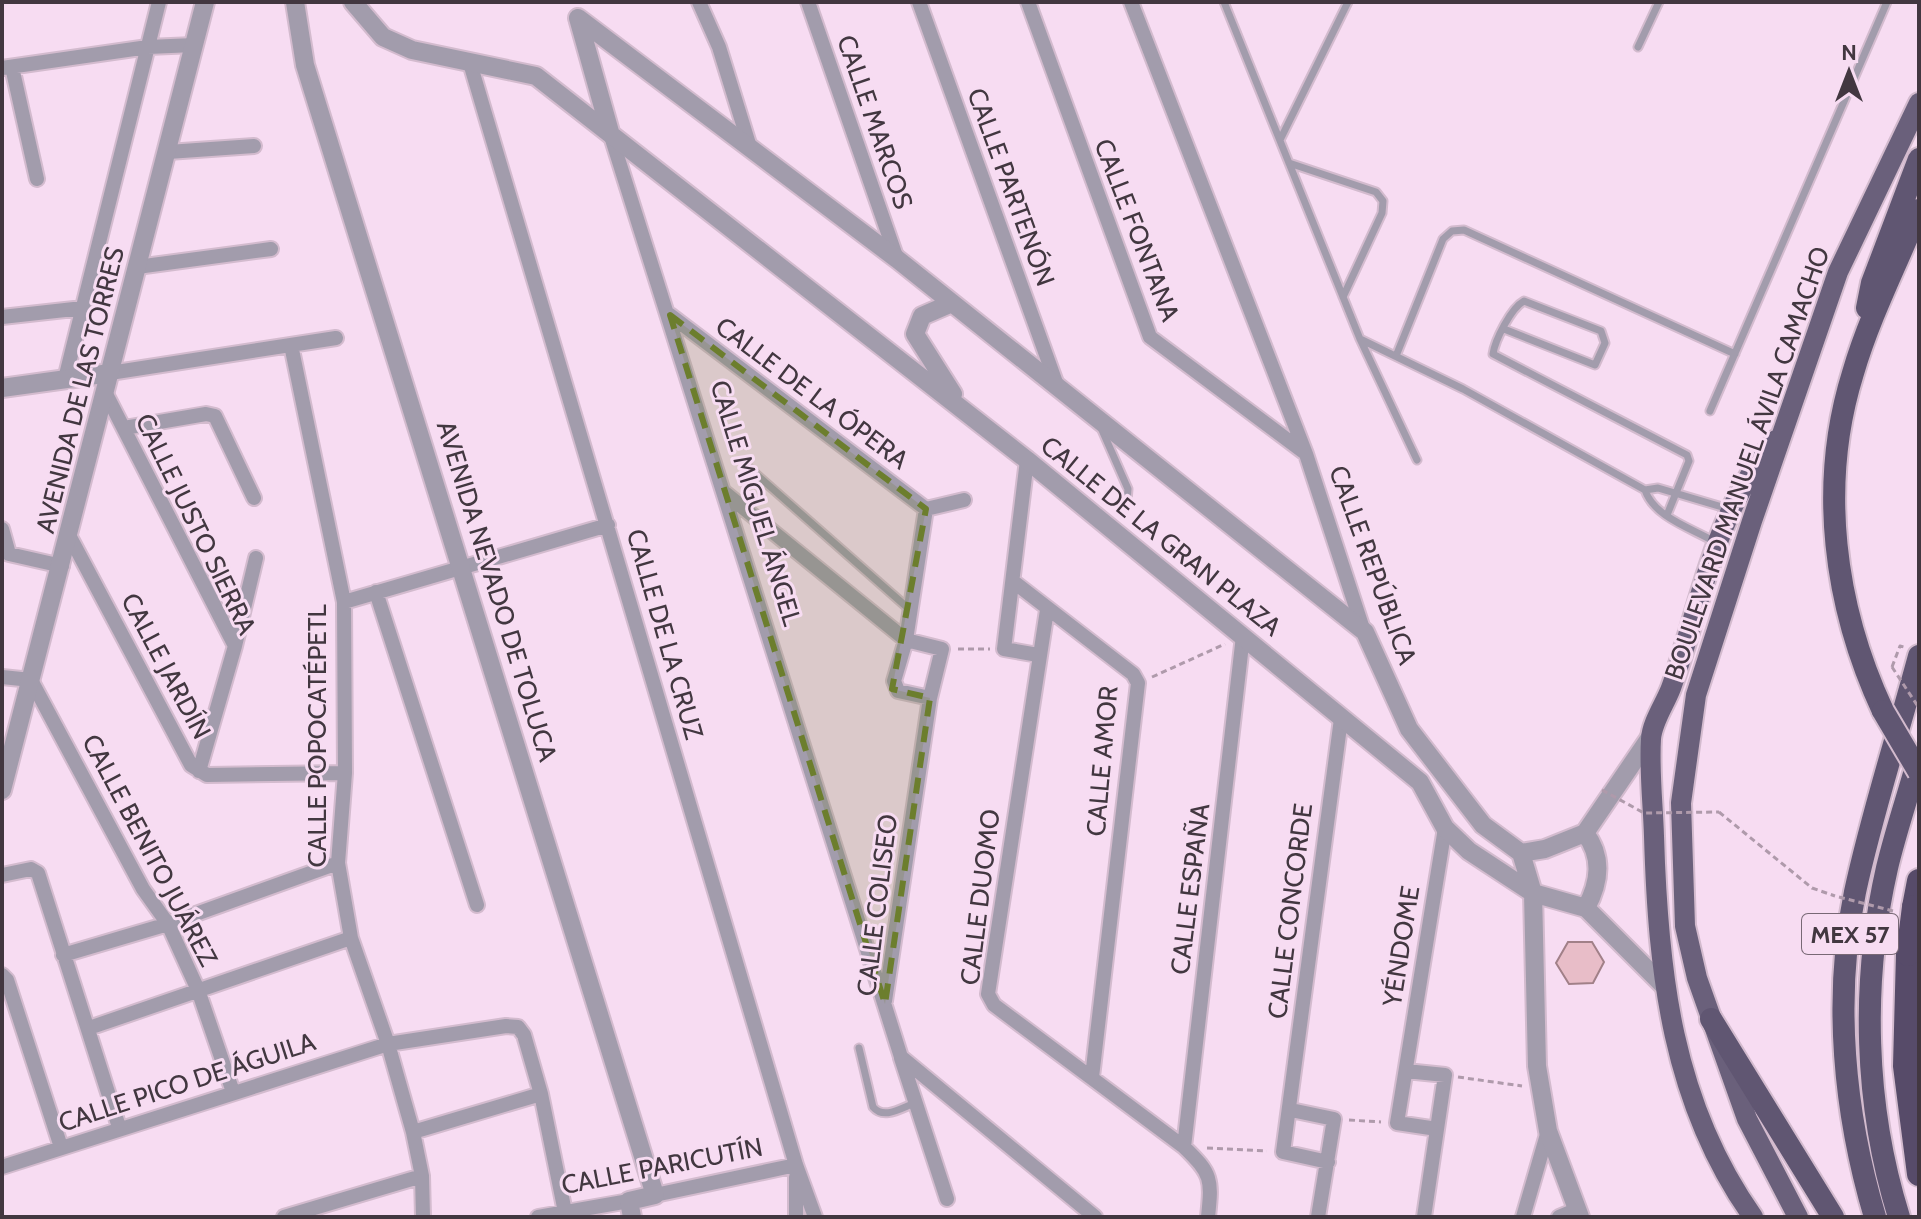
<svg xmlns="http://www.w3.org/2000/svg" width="1921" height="1219" font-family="Cabin,sans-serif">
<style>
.building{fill:#e8bdc8;stroke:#a18088;stroke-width:2}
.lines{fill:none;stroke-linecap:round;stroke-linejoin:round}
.service-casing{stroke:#d3bbce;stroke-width:11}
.minor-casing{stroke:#d3bbce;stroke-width:18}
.tertiary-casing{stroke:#d3bbce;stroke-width:22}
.primary-casing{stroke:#d3bbce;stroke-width:24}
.trunk-casing{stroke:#d3bbce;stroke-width:26}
.motorway-casing{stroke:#d3bbce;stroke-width:28}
.path{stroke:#af9aab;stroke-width:3;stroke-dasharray:6 4;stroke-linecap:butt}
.service{stroke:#a29cac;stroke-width:7}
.minor{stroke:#a29cac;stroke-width:14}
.tertiary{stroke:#a29cac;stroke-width:18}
.primary{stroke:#6a607b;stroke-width:20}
.trunk{stroke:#605672;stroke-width:22}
.motorway{stroke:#574b69;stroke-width:24}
.trunk-bridge-casing{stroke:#d3bbce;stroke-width:26;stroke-linecap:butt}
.motorway-bridge-casing{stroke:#d3bbce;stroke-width:28;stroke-linecap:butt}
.path-bridge{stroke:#af9aab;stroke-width:3;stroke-dasharray:6 4;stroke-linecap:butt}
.trunk-bridge{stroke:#605672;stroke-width:22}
.motorway-bridge{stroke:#574b69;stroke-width:24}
.marked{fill:#6c7e2d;fill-opacity:0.2;stroke:#6c7e2d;stroke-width:6;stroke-dasharray:16 10;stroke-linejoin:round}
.labels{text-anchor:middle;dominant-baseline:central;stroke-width:6;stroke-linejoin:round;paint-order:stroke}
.shield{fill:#f7dcf2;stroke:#786875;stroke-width:2}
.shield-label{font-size:24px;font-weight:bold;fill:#423740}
.street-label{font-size:26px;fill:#423740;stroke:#f7dcf2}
</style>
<rect width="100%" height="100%" fill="#f7dcf2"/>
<path class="building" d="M1568,942H1592L1604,962L1593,983L1569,984L1556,963Z"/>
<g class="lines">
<defs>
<path id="service" d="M1224,2L1360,339L1417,460
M1638,47L1659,2
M1280,140L1348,2
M1289,163L1376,192L1383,201L1382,213L1343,297
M1504,329L1595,365L1605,343L1601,331L1524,301C1511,308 1495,340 1493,354L1687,455L1689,461L1667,515
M1360,339L1463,389L1645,490L1658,488L1729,509
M1396,356L1443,239L1452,231L1464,230L1735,354
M1710,411L1887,2
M1102,430L1128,489L1127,501L1121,506
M749,468L909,609
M1645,490C1654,517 1691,528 1715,542
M859,1048L873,1107C884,1120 901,1108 915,1103"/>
<path id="minor" d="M699,2L719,47L749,144
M808,2L897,259
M919,2L1058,388
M1028,2L1150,337L1305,453
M1131,2L1306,454L1364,632
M470,63L796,1165L815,1217
M12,67L37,179
M2,68L148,47L194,45
M610,133L901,1057L1095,1217
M168,152L254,146
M137,267L271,249
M670,315L926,509
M2,317L83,308
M291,345L344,602L345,773L338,863L351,938L388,1044L413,1132L422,1176L423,1217
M110,373L336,338
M65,379L159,2
M105,392L235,646L199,771
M124,428L206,414L215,416L254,498
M1027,460L1004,649L1038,655
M725,493L906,640L942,649L930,698L885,1001
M2,529L9,554L62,566
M70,537L191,765L207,775L345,773
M1014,582L1133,674L1138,683L1092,1077
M376,592L477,905
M344,602L608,525
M1047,610L988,994L994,1005L1184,1147C1212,1174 1212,1179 1208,1217
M235,646L256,558
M2,677L31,680L143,889L168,924L198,990L233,1092
M930,698L898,691L894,681L906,640L926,509L964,500
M2,875L31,869L38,873L119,1127
M63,955L168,924L338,863
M2,975L7,980L61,1147
M89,1028L351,938
M901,1058L947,1199
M1406,1071L1445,1075L1424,1217
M1291,1110L1334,1119L1318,1217
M1437,1129L1397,1123L1445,828
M413,1132L541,1094
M1184,1147L1243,636
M1328,1162L1283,1152L1341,719
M2,1167L388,1044L506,1026L518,1027L524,1035L541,1094L565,1212
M796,1177V1217
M655,1195L796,1165
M284,1217L422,1176
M538,1217L629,1201
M1523,1217L1548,1131
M1559,1217L1578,1209"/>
<path id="tertiary" d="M295,2L305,65L655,1195L629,1201L632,1217
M353,2L383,37L412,50L536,76L1027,460L1420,782L1445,828L1469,851L1533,893L1586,908L1663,985
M578,18L897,259L1365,632L1409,729L1483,825L1521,853L1533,893L1537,1066L1548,1131L1580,1217
M578,18L610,132
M952,303L922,316L915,334L953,394
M2,388L110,373
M2,790L205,2
M1585,833C1603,857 1600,882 1586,908
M1521,853L1545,849L1585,833L1651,736"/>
<path id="primary" d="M1753,1217C1672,1103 1658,972 1654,836C1653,804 1649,771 1651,739C1652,722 1665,704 1671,688C1702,602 1714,511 1776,440
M1798,1217L1747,1119L1697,978L1685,926L1681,803L1696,695L1752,521L1838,272L1919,103"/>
<path id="trunk" d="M1867,308L1872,283L1919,159
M1883,711C1834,606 1818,485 1853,373C1869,318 1897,263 1919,210
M1711,1019L1833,1217
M1875,1217C1844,1113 1833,999 1855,892C1872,813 1898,734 1919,656
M1899,1217C1864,1105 1861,982 1887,868C1896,830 1909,793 1919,756"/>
<path id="motorway" d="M1914,907L1919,881
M1908,954L1905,1066L1919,1174"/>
</defs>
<use href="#service" class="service-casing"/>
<use href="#minor" class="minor-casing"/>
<use href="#tertiary" class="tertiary-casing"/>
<use href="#primary" class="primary-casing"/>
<use href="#trunk" class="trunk-casing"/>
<use href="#motorway" class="motorway-casing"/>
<path class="path" d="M958,649H990
M1892,667L1900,646L1904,647
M1152,677L1225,644
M1719,812L1812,888L1835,896
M1458,1077L1522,1086
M1349,1120L1381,1122
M1207,1148L1267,1151"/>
<use href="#service" class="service"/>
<use href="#minor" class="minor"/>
<use href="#tertiary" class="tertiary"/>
<use href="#primary" class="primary"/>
<use href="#trunk" class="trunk"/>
<use href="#motorway" class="motorway"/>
<defs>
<path id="trunk-bridge" d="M1883,711L1919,772"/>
<path id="motorway-bridge" d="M1908,954L1914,907"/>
</defs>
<use href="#trunk-bridge" class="trunk-bridge-casing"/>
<use href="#motorway-bridge" class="motorway-bridge-casing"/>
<path class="path-bridge" d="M1892,667L1919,708
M1602,790L1644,813L1719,812
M1839,897L1893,911"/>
<use href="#trunk-bridge" class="trunk-bridge"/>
<use href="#motorway-bridge" class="motorway-bridge"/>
</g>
<path class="marked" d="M670,315L926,509L892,689L930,698L885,1004Z"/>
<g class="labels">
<rect class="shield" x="1802" y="914" width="96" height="40" rx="6"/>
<g class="shield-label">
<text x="1850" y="934">MEX 57</text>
</g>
<g class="street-label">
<text transform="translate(875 122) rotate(71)">CALLE MARCOS</text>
<text transform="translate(1011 187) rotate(70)">CALLE PARTENÓN</text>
<text transform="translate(1137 230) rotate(69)">CALLE FONTANA</text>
<text transform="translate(80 390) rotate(-76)">AVENIDA DE LAS TORRES</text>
<text transform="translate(812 393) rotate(37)">CALLE DE LA ÓPERA</text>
<text transform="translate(1747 463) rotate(-71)">BOULEVARD MANUEL ÁVILA CAMACHO</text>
<text transform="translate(756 503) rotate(73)">CALLE MIGUEL ÁNGEL</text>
<text transform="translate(196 524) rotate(64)">CALLE JUSTO SIERRA</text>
<text transform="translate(1161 536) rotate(39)">CALLE DE LA GRAN PLAZA</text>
<text transform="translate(1373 565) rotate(70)">CALLE REPÚBLICA</text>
<text transform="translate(497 591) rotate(73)">AVENIDA NEVADO DE TOLUCA</text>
<text transform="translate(665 634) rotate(74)">CALLE DE LA CRUZ</text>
<text transform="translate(166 666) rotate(62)">CALLE JARDÍN</text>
<text transform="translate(317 736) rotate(-90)">CALLE POPOCATÉPETL</text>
<text transform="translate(1102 761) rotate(-85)">CALLE AMOR</text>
<text transform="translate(150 850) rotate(62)">CALLE BENITO JUÁREZ</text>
<text transform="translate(1190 889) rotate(-83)">CALLE ESPAÑA</text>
<text transform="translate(980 897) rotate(-83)">CALLE DUOMO</text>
<text transform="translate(877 905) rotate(-83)">CALLE COLISEO</text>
<text transform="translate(1290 911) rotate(-83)">CALLE CONCORDE</text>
<text transform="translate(1401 946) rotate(-81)">YÉNDOME</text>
<text transform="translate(187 1082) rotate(-18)">CALLE PICO DE ÁGUILA</text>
<text transform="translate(662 1166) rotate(-11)">CALLE PARICUTÍN</text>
</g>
</g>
<rect width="1921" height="1219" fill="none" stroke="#423740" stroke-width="8"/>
<g transform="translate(1849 72)" stroke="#f7dcf2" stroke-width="6" paint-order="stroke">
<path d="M0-6L14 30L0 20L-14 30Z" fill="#423740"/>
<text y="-12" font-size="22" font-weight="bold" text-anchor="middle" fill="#423740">N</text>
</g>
</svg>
